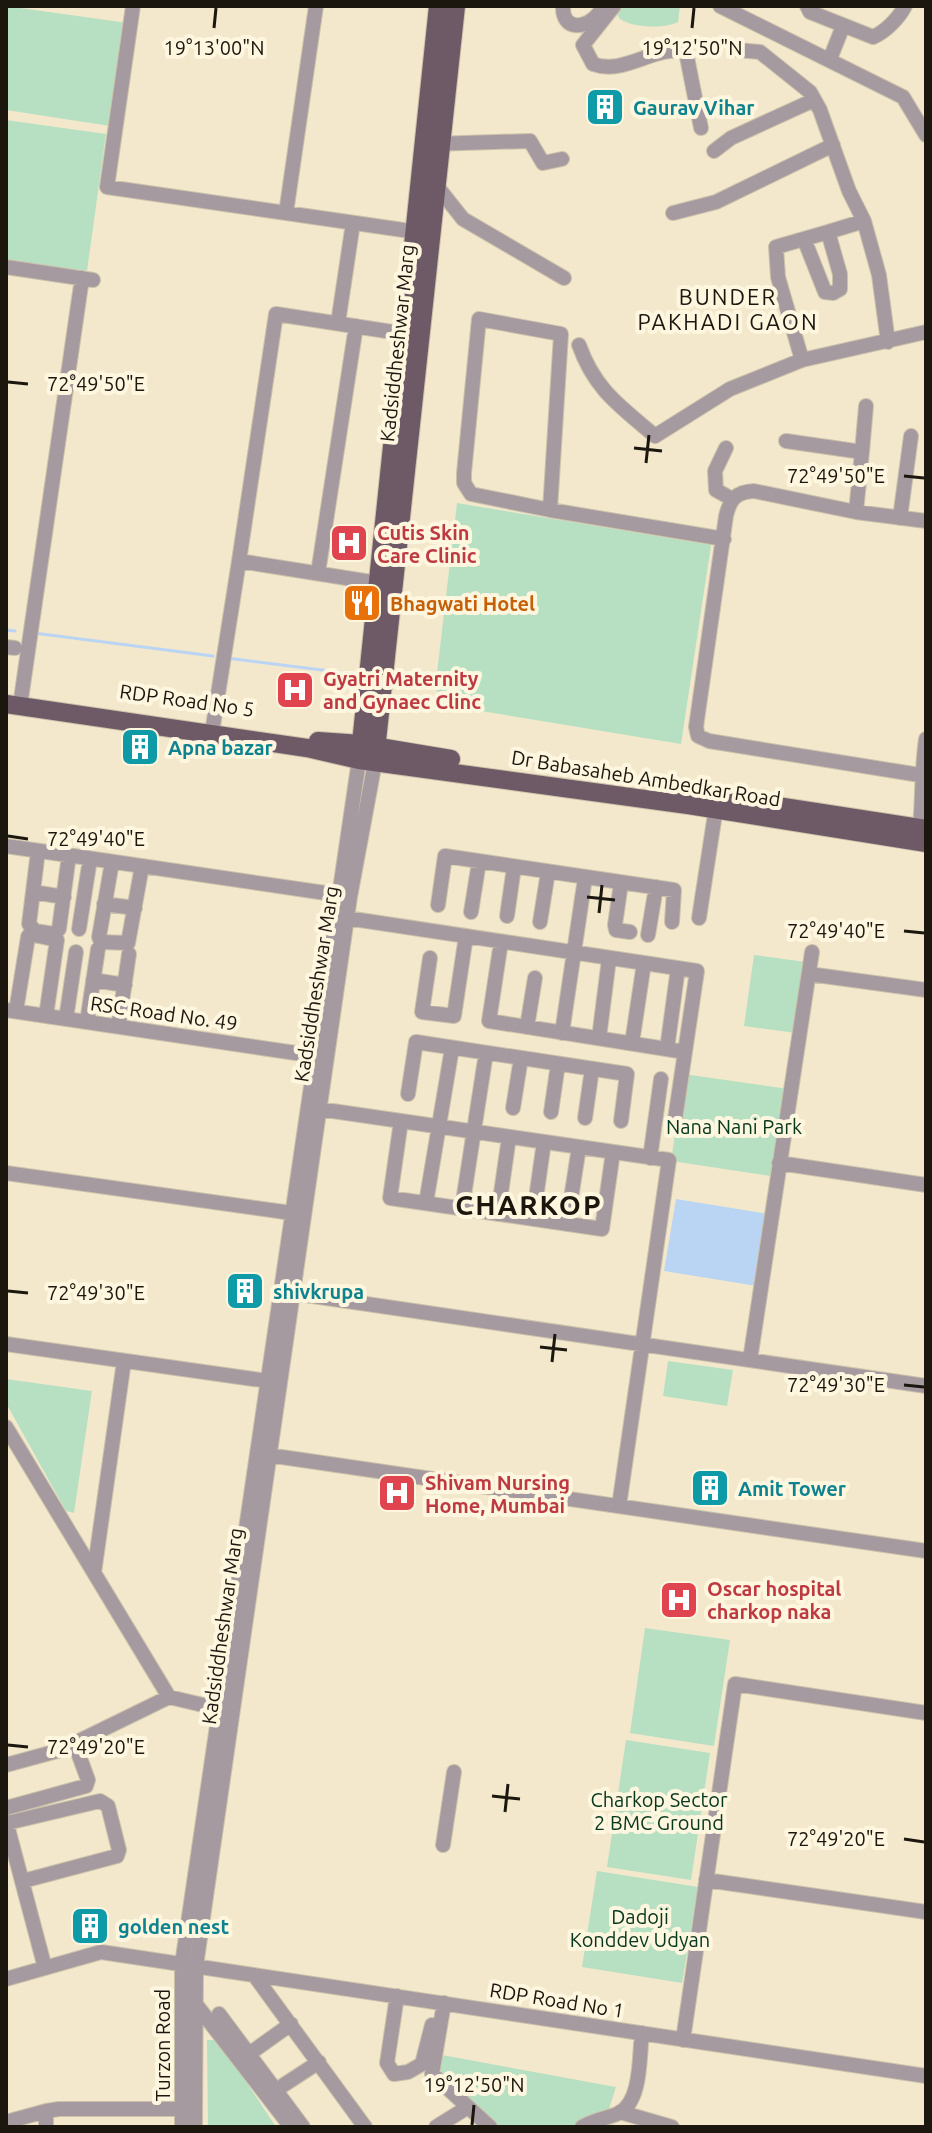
<svg xmlns="http://www.w3.org/2000/svg" width="932" height="2133" font-family="Ubuntu,sans-serif">
<style>
.green{fill:#b7e0c3}
.water{fill:#bad4f4}
.lines{fill:none;stroke-linecap:round;stroke-linejoin:round}
.stream{stroke:#bad4f4;stroke-width:3}
.minor-casing{stroke:#ccc2aa;stroke-width:16}
.major-casing{stroke:#ccc2aa;stroke-width:20}
.minor{stroke:#a69aa1;stroke-width:14}
.major{stroke:#6e5966;stroke-width:18}
.ticks{fill:none;stroke:#1b170e;stroke-width:3}
.labels{text-anchor:middle;dominant-baseline:central;stroke-width:8;stroke-linejoin:round;paint-order:stroke}
.culture-label{font-size:20px;font-weight:bold;fill:#0d838f;stroke:#fff6df;text-anchor:start}
.street-label{font-size:20px;fill:#1b170e;stroke:#fff6df}
.health-label{font-size:20px;font-weight:bold;fill:#be3a42;stroke:#fff6df;text-anchor:start}
.food-label{font-size:20px;font-weight:bold;fill:#c56008;stroke:#fff6df;text-anchor:start}
.park-label{font-size:20px;fill:#05371c;stroke:#fff6df}
.neighbourhood-label{font-size:22px;letter-spacing:2px;fill:#1b170e;stroke:#fff6df}
.district-label{font-size:28px;font-weight:bold;letter-spacing:2px;fill:#1b170e;stroke:#fff6df}
.ticks-label{font-size:20px;text-anchor:middle;fill:#1b170e;stroke:#fff6df;stroke-width:8;stroke-linejoin:round;paint-order:stroke}
</style>
<rect width="100%" height="100%" fill="#f3e8cc"/>
<path class="green" d="M6,6L128,23L110,126L6,110Z
M618,6H680L678,22C665,29 633,28 620,19L617,14Z
M6,120L106,134L87,271L6,260Z
M457,503L711,545L681,744L469,709L435,690Z
M754,955L806,962L797,1033L744,1026Z
M684,1074L796,1090L784,1178L671,1161Z
M668,1361L733,1370L727,1406L663,1396Z
M6,1379L92,1391L74,1513L66,1511L6,1403Z
M645,1628L730,1640L714,1746L630,1733Z
M626,1740L710,1753L691,1880L607,1867Z
M597,1871L698,1887L682,1983L582,1967Z
M207,2040H219L276,2127H208Z
M442,2055L616,2087L609,2109L576,2127H496L438,2074Z"/>
<path class="water" d="M676,1199L775,1215L763,1287L664,1271Z"/>
<g class="lines">
<path class="stream" d="M6,630L15,631
M34,633L213,656
M227,658L362,675
M389,678L402,679"/>
<defs>
<path id="minor" d="M133,6L107,187L424,233
M563,6C562,32 587,29 599,13
M614,6L583,45L593,64C625,76 655,44 686,52L701,128
M720,6L903,97L926,135
M807,6L810,12L873,37C885,32 899,18 905,6
M737,50L760,52L810,92L820,110L849,191L864,221
M830,59L843,26
M432,144L530,141L543,163L562,159
M714,151L731,138L814,100
M436,185L463,219L564,278
M286,213L316,6
M673,213L716,202L833,145
M804,239L825,292L833,293L840,289V274L828,232L864,221L879,275L888,342
M6,267L93,280
M338,323L353,223
M579,345C595,390 620,406 655,436L730,389L802,360L926,332
M802,360L778,277L776,247L828,232
M786,441L862,452L856,512
M726,448L715,471L716,490L732,499
M862,452L866,406
M550,510L561,334L479,319L464,473V483L471,494L550,510L724,539
M900,518L911,436
M926,521L856,512L754,491C736,492 730,499 726,516L696,727L698,736L709,741L926,776
M318,573L356,326
M384,584L239,561L276,314L412,335
M6,647L15,648
M20,706L82,278
M213,726L239,561
M919,838C923,805 921,772 926,739
M6,846L346,896
M38,851L29,924L35,931L54,934L59,929L69,855
M112,862L99,937L101,942L128,943L142,866
M621,883L615,925L616,930L630,932
M33,892L64,897
M104,904L135,908
M438,905L445,856L674,890L672,922
M471,912L479,862
M507,916L514,867
M340,917L697,971L674,1126
M699,918L717,801
M540,922L548,872
M79,929L90,859
M648,935L656,887
M501,942L489,1021L685,1052
M430,958L422,1012L454,1016L466,936
M809,974L926,990
M93,980L125,985
M6,1010L316,1056
M16,1011L28,937L30,934L57,940L46,1016
M66,1019L76,952
M87,1022L98,949
M119,1022L129,954
M527,1027L535,978
M562,1033L585,878
M599,1038L609,959
M632,1043L644,963
M667,1049L678,968
M408,1094L416,1042L627,1074L621,1121
M312,1108L669,1160L619,1506
M513,1108L521,1058
M551,1112L558,1064
M585,1118L592,1069
M401,1121L390,1198L602,1229L613,1152
M650,1158L661,1079
M779,1163L926,1185
M6,1173L299,1214
M426,1203L452,1048
M462,1208L486,1053
M498,1214L509,1137
M533,1219L544,1142
M567,1224L579,1147
M285,1292L926,1386
M6,1344L275,1382
M750,1360L812,952
M6,1427L169,1697
M261,1454L926,1551
M94,1573L124,1361
M77,1742L169,1697L220,1709
M6,1765L72,1747L77,1750L88,1780L86,1786L6,1808
M6,1821L45,1968
M7,1823L100,1801L108,1806L119,1850L117,1856L23,1881
M443,1845L454,1772
M706,1880L926,1912
M254,1975L365,2127
M6,1979L101,1952L926,2076
M397,1996L387,2063L394,2074L408,2072L422,2064L432,2025
M195,2003L291,2127
M444,2003L432,2074L490,2127
M219,2014L303,2127
M683,2040L735,1684L926,1713
M249,2054L291,2024
M276,2090L319,2062
M620,2112L672,2127
M6,2122L46,2111
M46,2127V2111L59,2109H190
M182,2127V1964L359,760
M195,2127L196,1966L350,897L375,762
M436,2127L468,2107
M582,2127C596,2119 606,2119 619,2113C642,2101 639,2056 642,2033"/>
<path id="major" d="M6,704L307,748L359,760L688,805L926,843
M318,741L361,744L451,759
M360,753L438,6
M375,759L456,6
M686,792L926,829"/>
</defs>
<use href="#minor" class="minor-casing"/>
<use href="#major" class="major-casing"/>
<use href="#minor" class="minor"/>
<use href="#major" class="major"/>
</g>
<path class="ticks" d="M214,28L216,8M692,28L694,8M8,382L28,384M634,448L662,451M646,463L649,435M904,476L924,478M8,836L28,839M587,897L615,900M599,913L602,885M904,931L924,933M8,1291L28,1293M540,1347L567,1350M552,1362L555,1334M904,1385L924,1387M8,1745L28,1747M492,1796L520,1799M505,1812L508,1784M904,1839L924,1842M472,2125L474,2105"/>
<defs>
<symbol id="building-square" viewBox="-11 -11 22 22"><rect x="-9" y="-9" width="18" height="18" rx="4" fill="#0f9aa8" stroke="#fff6df"/><path d="M-4-6H4V6H1V3H-1V6H-4ZM-2.5-4.3h1.7v1.8h-1.7ZM.8-4.3h1.7v1.8H.8ZM-2.5-1h1.7V.8h-1.7ZM.8-1h1.7V.8H.8Z" fill="#fff"/></symbol>
<symbol id="hospital-square" viewBox="-11 -11 22 22"><rect x="-9" y="-9" width="18" height="18" rx="4" fill="#e0444e" stroke="#fff6df"/><path d="M-5-5h3v3.5h4V-5h3V5h-3V1.5h-4V5h-3Z" fill="#fff"/></symbol>
<symbol id="restaurant-square" viewBox="-11 -11 22 22"><rect x="-9" y="-9" width="18" height="18" rx="4" fill="#e8710a" stroke="#fff6df"/><path d="M-5-6h1v4h1v-4h1v4h1v-4h1v5L-1.5 .5V6h-2V.5L-5-1ZM5-6V6H3V1.5H1.5Q1.5-4 5-6Z" fill="#fff"/></symbol>
</defs>
<g fill-rule="evenodd">
<use href="#building-square" x="583" y="85" width="44" height="44"/>
<use href="#hospital-square" x="327" y="521" width="44" height="44"/>
<use href="#restaurant-square" x="340" y="581" width="44" height="44"/>
<use href="#hospital-square" x="273" y="668" width="44" height="44"/>
<use href="#building-square" x="118" y="725" width="44" height="44"/>
<use href="#building-square" x="223" y="1269" width="44" height="44"/>
<use href="#building-square" x="688" y="1466" width="44" height="44"/>
<use href="#hospital-square" x="375" y="1471" width="44" height="44"/>
<use href="#hospital-square" x="657" y="1578" width="44" height="44"/>
<use href="#building-square" x="68" y="1904" width="44" height="44"/>
</g>
<g class="labels">
<g class="culture-label">
<text x="633" y="107">Gaurav Vihar</text>
<text x="168" y="747">Apna bazar</text>
<text x="273" y="1291">shivkrupa</text>
<text x="738" y="1488">Amit Tower</text>
<text x="118" y="1926">golden nest</text>
</g>
<g class="street-label">
<text transform="translate(397 343) rotate(-84)">Kadsiddheshwar Marg</text>
<text transform="translate(187 700) rotate(8)">RDP Road No 5</text>
<text transform="translate(646 778) rotate(9)">Dr Babasaheb Ambedkar Road</text>
<text transform="translate(316 984) rotate(-81)">Kadsiddheshwar Marg</text>
<text transform="translate(164 1013) rotate(8)">RSC Road No. 49</text>
<text transform="translate(222 1626) rotate(-82)">Kadsiddheshwar Marg</text>
<text transform="translate(557 2000) rotate(9)">RDP Road No 1</text>
<text transform="translate(162 2045) rotate(-90)">Turzon Road</text>
</g>
<g class="health-label">
<text x="377" y="532">Cutis Skin<tspan x="377" dy="23">Care Clinic</tspan></text>
<text x="323" y="678">Gyatri Maternity<tspan x="323" dy="23">and Gynaec Clinc</tspan></text>
<text x="425" y="1482">Shivam Nursing<tspan x="425" dy="23">Home, Mumbai</tspan></text>
<text x="707" y="1588">Oscar hospital<tspan x="707" dy="23">charkop naka</tspan></text>
</g>
<g class="food-label">
<text x="390" y="603">Bhagwati Hotel</text>
</g>
<g class="park-label">
<text x="734" y="1126">Nana Nani Park</text>
<text x="659" y="1799">Charkop Sector<tspan x="659" dy="23">2 BMC Ground</tspan></text>
<text x="640" y="1916">Dadoji<tspan x="640" dy="23">Konddev Udyan</tspan></text>
</g>
<g class="neighbourhood-label">
<text x="728" y="296">BUNDER<tspan x="728" dy="25">PAKHADI GAON</tspan></text>
</g>
<g class="district-label">
<text x="529" y="1204">CHARKOP</text>
</g>
</g>
<g class="ticks-label">
<text x="214" y="55">19°13'00"N</text>
<text x="692" y="55">19°12'50"N</text>
<text x="96" y="391">72°49'50"E</text>
<text x="836" y="483">72°49'50"E</text>
<text x="96" y="846">72°49'40"E</text>
<text x="836" y="938">72°49'40"E</text>
<text x="96" y="1300">72°49'30"E</text>
<text x="836" y="1392">72°49'30"E</text>
<text x="96" y="1754">72°49'20"E</text>
<text x="836" y="1846">72°49'20"E</text>
<text x="474" y="2092">19°12'50"N</text>
</g>
<rect width="932" height="2133" fill="none" stroke="#1b170e" stroke-width="16"/>
</svg>
